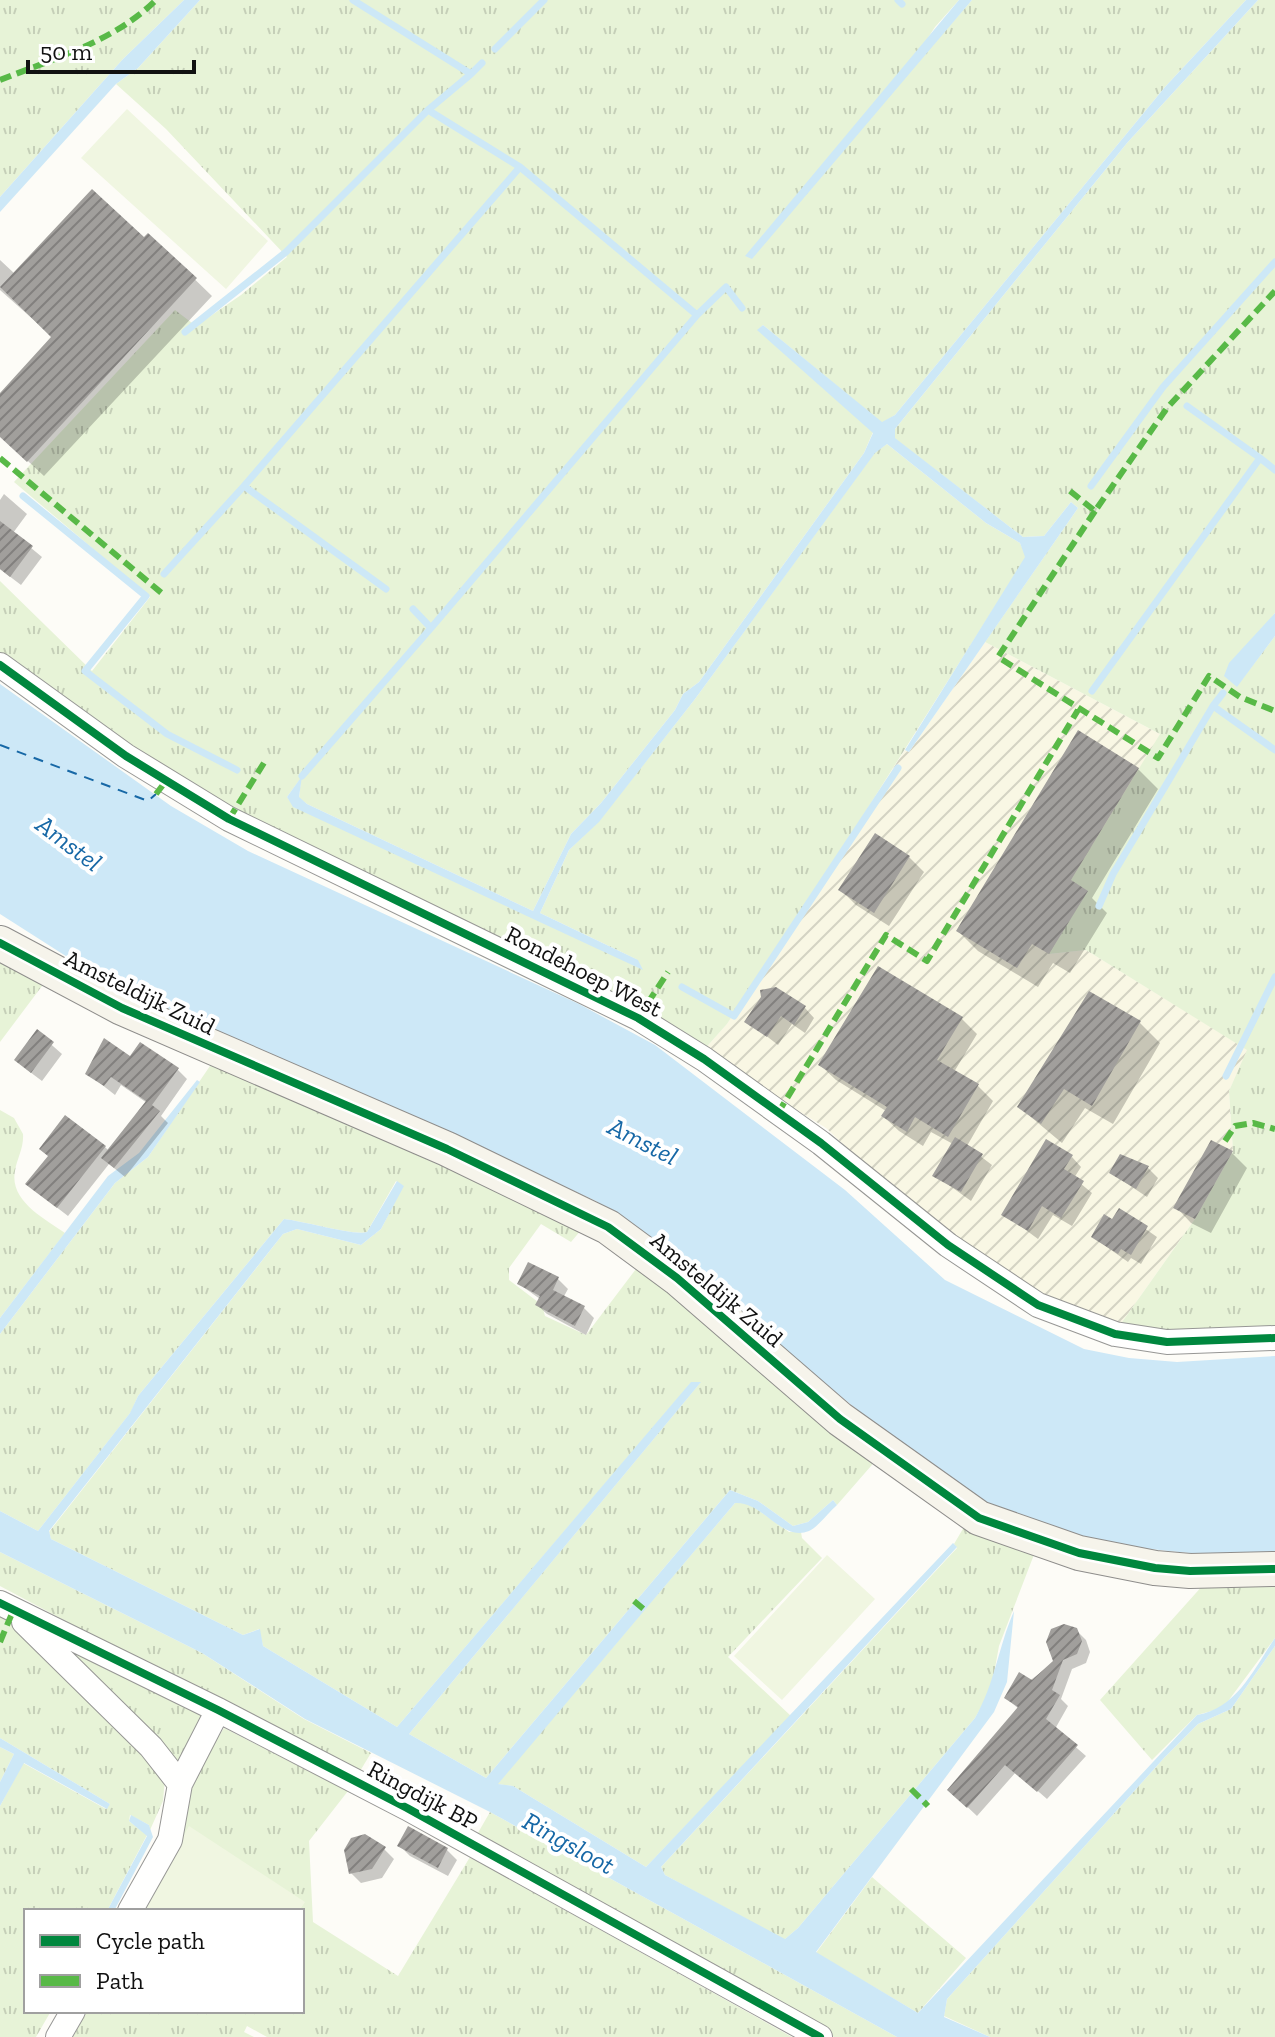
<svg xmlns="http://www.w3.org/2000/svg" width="1275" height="2037" font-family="'Zilla Slab',serif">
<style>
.farmland{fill:url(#farmland-furrows)}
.grass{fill:url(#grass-tufts)}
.pitch{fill:#f0f6e1}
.water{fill:#cde8f7}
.shadow{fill:#0003}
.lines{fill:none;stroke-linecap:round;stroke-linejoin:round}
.stream{stroke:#cde8f7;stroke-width:7}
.ferry{stroke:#1768a6;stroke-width:2;stroke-dasharray:10 8;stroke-linecap:butt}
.building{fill:url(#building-hatch)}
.street-casing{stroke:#979795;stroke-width:26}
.secondary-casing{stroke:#8e8d8b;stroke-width:36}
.street{stroke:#fffffe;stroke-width:24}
.secondary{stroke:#f6f4eb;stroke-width:34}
.quiet{stroke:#58b947;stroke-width:6;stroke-dasharray:12 6;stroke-linecap:butt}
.cycleway-casing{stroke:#fff;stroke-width:13}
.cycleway{stroke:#00873e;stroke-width:8}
.labels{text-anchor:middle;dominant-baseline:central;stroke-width:8;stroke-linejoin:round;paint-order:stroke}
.street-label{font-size:24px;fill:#111;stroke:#fff}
.water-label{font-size:26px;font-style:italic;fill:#1768a6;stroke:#fff}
</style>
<defs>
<pattern id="farmland-furrows" width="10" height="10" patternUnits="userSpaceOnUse" patternTransform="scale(2)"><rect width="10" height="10" fill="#f9f7e4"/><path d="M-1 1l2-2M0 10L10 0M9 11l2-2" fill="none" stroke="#d4d3c3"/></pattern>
<pattern id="grass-tufts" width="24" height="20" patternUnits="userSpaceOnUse" patternTransform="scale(2)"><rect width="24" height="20" fill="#e7f3d7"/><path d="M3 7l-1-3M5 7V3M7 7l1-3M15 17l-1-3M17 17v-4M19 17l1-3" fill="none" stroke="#c5cfb8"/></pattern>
<pattern id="building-hatch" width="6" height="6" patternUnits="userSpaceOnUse" patternTransform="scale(2)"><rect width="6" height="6" fill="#a19f9c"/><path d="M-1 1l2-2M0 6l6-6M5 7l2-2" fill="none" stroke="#82807e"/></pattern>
</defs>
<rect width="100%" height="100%" fill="#fdfcf7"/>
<path class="farmland" d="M985,642L1160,734L1050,954L1086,950L1248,1050L1229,1091L1233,1151L1195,1219L1115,1332L1042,1298L956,1239L879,1178L826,1128L702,1052L727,1024L905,750L909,752Z"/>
<path class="grass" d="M0,0H184L123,59L0,197Z
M200,0H959L935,27L896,87L972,0H1246L1165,87L895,415L882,423L763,325L758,330L873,432L864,453L699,682L683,694L675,710L601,803L571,834L533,911L307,804L299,798L301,778L287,797L294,807L638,960L540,913L569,850L599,821L695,699L875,452L887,444L986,523L1020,543L1026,557L823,879L727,1024L702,1052L329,863L129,749L0,653V581L92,671L150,597L14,482L175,310L196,326L241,295L287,257L166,129L116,84L138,68Z
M1258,0H1275V613L1225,676L1237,686L1275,636V1335L1115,1332L1195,1219L1233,1151L1229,1091L1247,1050L1086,950L1049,954L1087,891L1071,880L1160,734L985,642L1078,508L1071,502L1044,536L1023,537L894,438L895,429L1127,143Z
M0,950L48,978L0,1042Z
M212,1063L582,1229L571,1242L541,1224L509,1268V1280L542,1305L545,1316L586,1335L639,1265L878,1458L837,1505L833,1500L808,1522L793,1526L758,1501L730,1490L486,1778L409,1734L700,1383H691L397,1727L263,1646L259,1629L243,1635L51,1539L49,1532L283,1234L297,1229L361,1245L381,1229L403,1186L396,1181L367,1232C354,1236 304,1221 284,1219L138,1396L131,1412L38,1531L0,1511V1334L115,1183L148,1157Z
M0,1110L14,1118L23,1134C24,1148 17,1158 15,1171C9,1201 45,1219 65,1233L0,1318Z
M747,1502L789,1532H801L802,1538L822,1558L728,1657L791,1716L646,1867L513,1786L497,1784L735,1503Z
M967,1522L1035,1552L999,1646L991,1690L975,1718L798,1928L784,1940L665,1875L661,1867L957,1548L954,1544Z
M0,1552L202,1653L304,1719L371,1753L357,1776L0,1586Z
M1275,1580V1638L1223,1708L1197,1715L1152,1760L1100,1700L1204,1584Z
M0,1606L165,1778L163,1801L150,1830L149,1825L130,1815L129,1821L147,1835L107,1911H26V2011H51L36,2037H0V1806L23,1763L106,1809L110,1804L0,1738Z
M50,1632L207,1717L182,1769Z
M1275,1646V2037H990L944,2016L947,1999L1164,1758L1198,1724L1231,1709Z
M224,1728L348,1791L309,1841L313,1922L398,1976L470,1857L792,2037H267L247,2026L244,2032L254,2037H73L87,2011H302V1911H141L205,1758Z
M0,1747L14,1754L0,1782Z
M490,1812L897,2037H834L475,1838Z
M872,1877L966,1958L918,2013L816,1953Z"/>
<path class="pitch" d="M127,109L268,241L226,289L81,158Z
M827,1555L875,1599L782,1700L734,1656Z
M189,1826L305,1902L299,1911H146L144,1905Z"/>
<path class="water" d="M184,0H200L138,68L116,84L0,212V197L123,59Z
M959,0H972L752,259L745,256Z
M1246,0H1258L1127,143L895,429V438L1023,537L1044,536L1071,502L1078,508L909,752L905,750L1025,557L1020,543L986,523L887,444L875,453L695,699L599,822L569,850L540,913L638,960L643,970L293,807L287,797L302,776L299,797L307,804L533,911L571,834L601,803L675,710L683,694L699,682L864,453L873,433L757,330L763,325L882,422L895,415L1165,87Z
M1275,613V636L1237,687L1224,676L1229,663Z
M0,684L171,806L248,851L579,1004L655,1045L845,1190L945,1280L1084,1349L1129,1358L1177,1362L1275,1356V1555C1176,1557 1062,1545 974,1495C925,1468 881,1429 838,1394C759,1328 681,1260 596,1201L186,1017L83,967L0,914Z
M197,1080L200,1082L148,1157L115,1183L0,1334V1318L108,1176L139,1153Z
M397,1181L404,1186L381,1229L361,1245L297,1229L283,1234L49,1531L51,1539L243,1635L260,1629L263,1646L397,1727L691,1382H701L409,1734L486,1778L730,1490L758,1501L793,1526L808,1522L833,1500L837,1505C829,1512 818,1527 809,1531C781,1542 763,1501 735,1503L498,1784L513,1786L646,1867L953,1543L957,1547L661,1867L665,1875L785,1939L798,1928L975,1718C995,1683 998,1648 1014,1611L1007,1682L994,1712L816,1952L918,2013L1197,1715C1237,1708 1253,1670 1275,1638V1646L1231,1709L1198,1724L1164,1758L947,1999L944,2017L990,2037H897L490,1812L305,1719L202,1653L0,1552V1511L38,1531L130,1413L138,1396L284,1219C304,1221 354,1236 367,1232Z
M0,1738L110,1804L107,1809L24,1763L0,1806V1782L14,1754L0,1747Z
M131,1815L149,1825L153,1837L114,1911H107L147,1836L129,1821Z"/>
<path class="shadow" d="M149,235L212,296L44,476L0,435V396L54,338L0,290V260L15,274L144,240Z
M4,494L27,514L13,533L42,557L21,585L0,569V500Z
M1138,769L1158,789L1092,898L1107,913L1070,973L1053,963L1038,987L978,951L958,931Z
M909,857L924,872L889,926L856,905L841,890Z
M805,1008L814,1018L805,1033L792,1024L778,1045L747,1021Z
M962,1019L977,1034L954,1072L978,1086L993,1101L967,1146L992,1165L971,1201L935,1175L953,1144L931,1132L923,1146L899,1131L883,1116L886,1111L836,1080L820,1065Z
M1140,1023L1160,1043L1113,1124L1085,1108L1062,1143L1019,1107Z
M37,1032L62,1054L42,1081L26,1069Z
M131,1059L178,1070L187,1079L161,1116L168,1123L125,1177L109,1164L68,1216L38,1193L50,1157L105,1147L109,1151L147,1103L121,1085L115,1095L87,1073Z
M1231,1152L1247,1168L1211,1233L1191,1223L1176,1207Z
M1121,1156L1148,1168L1158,1178L1147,1197L1111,1173Z
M1072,1157L1081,1167L1074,1178L1092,1193L1072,1226L1053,1215L1038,1239L1004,1214Z
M1120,1211L1157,1237L1141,1264L1131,1258L1128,1262L1093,1237L1113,1222Z
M558,1279L568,1289L563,1298L584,1308L594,1318L586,1335L547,1314L537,1305L540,1299L519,1284Z
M1076,1630L1086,1640L1090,1652L1086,1663L1072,1669L1061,1699L1068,1706L1055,1729L1086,1756L1047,1799L1016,1772L977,1816L959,1799L1019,1709L1006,1698L1055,1662Z
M400,1846L447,1850L457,1860L448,1876L410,1856Z
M384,1849L394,1859L382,1878L361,1883L351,1873Z"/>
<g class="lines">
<path class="stream" d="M353,0L471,74L482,63
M898,0L902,4
M495,49L544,0
M471,74L428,110L520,167L697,315
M185,332L286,252L428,110
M1260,458L1275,470
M244,486L520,167
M1091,486L1163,387L1275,262
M23,496L146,596L85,671L167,734L237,770
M164,574L244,486L386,589
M431,628L697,315L726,287L742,308
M1092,691L1260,458L1187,406
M1213,706L1223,693
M302,776L431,628L413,609
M1099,906L1113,874L1213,706L1275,750
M682,987L734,1016L898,768
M1226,1076L1275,977"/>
<path class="ferry" d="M0,745L148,801L156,794"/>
</g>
<path class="building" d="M92,189L144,237L148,233L197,278L27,462L0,437V393L51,337L0,287Z
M0,521L33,546L10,577L0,569Z
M1078,730L1139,768L1071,880L1088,891L1049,954L1032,944L1017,968L956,931Z
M875,833L910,856L874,913L838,890Z
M878,966L963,1017L937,1060L979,1084L948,1137L915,1117L907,1132L881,1116L887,1107L818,1065Z
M776,987L806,1006L794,1025L781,1016L767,1037L744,1022L761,997L760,990Z
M1089,991L1141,1021L1092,1106L1064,1089L1041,1124L1017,1107Z
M37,1029L54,1042L31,1073L14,1060Z
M104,1038L130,1056L140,1042L179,1068L152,1105L160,1111L114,1168L101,1158L146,1101L111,1077L104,1086L85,1074Z
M65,1115L106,1146L57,1208L25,1184L48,1156L39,1149Z
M955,1137L983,1154L961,1192L932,1176Z
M1046,1139L1073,1155L1064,1169L1084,1181L1061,1218L1042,1206L1028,1231L1001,1215Z
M1211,1140L1233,1151L1195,1219L1173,1208Z
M1120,1154L1149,1166L1136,1189L1109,1173Z
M1119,1208L1148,1226L1131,1255L1121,1249L1118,1254L1091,1237L1104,1214L1112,1219Z
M528,1262L559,1277L553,1290L585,1306L575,1326L535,1305L540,1296L517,1284Z
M1064,1624L1077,1628L1082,1641L1077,1654L1063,1660L1052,1690L1060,1695L1046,1719L1078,1745L1037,1792L1005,1765L967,1808L947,1790L1018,1707L1004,1698L1019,1672L1032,1680L1053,1661L1046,1642L1051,1629Z
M408,1826L448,1848L438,1868L397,1846Z
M365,1834L386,1847L372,1869L349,1874L344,1850L351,1838Z"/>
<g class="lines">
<defs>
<path id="street" d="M0,665L126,756L229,819L638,1018L704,1059L821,1143L948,1245L1038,1305L1115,1334L1167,1342L1275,1338
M0,1603L218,1710L407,1808L820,2037
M24,1622L151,1747L180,1784
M130,1911L170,1840L180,1784L218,1710
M58,2037L73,2011"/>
<path id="secondary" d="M0,943L122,1008L447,1149L608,1227L677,1278L840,1419L979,1518L1079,1553L1155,1568L1190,1571L1275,1569"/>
</defs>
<use href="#street" class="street-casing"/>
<use href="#secondary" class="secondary-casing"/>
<use href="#street" class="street"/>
<use href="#secondary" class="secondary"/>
<path class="quiet" d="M0,80C53,59 115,41 156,0
M0,458L164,595
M1070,491L1095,511L1167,408L1275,291
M1095,511L998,657L1158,758L1209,676L1240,697L1275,711
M156,794L166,781
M229,819L267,758
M638,1018L668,972
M778,1113L886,935L927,961L1078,710
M1225,1141L1235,1126L1253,1123L1275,1129
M634,1601L646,1611
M0,1642L13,1611
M911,1789L928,1806"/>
<defs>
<path id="cycleway" d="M0,665L126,756L229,819L638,1018L704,1059L821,1143L948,1245L1038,1305L1115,1334L1167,1342L1275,1338
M0,943L122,1008L447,1149L608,1227L677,1278L840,1419L979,1518L1079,1553L1155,1568L1190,1571L1275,1569
M0,1603L218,1710L407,1808L820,2037"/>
</defs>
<use href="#cycleway" class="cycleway-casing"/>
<use href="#cycleway" class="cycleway"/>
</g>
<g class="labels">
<g class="street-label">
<text transform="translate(584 971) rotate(27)">Rondehoep West</text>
<text transform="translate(140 992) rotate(26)">Amsteldijk Zuid</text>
<text transform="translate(717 1289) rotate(40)">Amsteldijk Zuid</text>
<text transform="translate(423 1795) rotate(28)">Ringdijk BP</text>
</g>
<g class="water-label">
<text transform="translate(69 843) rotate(37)">Amstel</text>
<text transform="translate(643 1141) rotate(27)">Amstel</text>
<text transform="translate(569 1843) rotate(29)">Ringsloot</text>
</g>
</g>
<rect x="24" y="1909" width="280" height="104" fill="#ffffff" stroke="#a0a0a0" stroke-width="2"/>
<rect x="40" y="1935" width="40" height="12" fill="#00873e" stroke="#a0a0a0" stroke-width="2"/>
<text x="96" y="1949" font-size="24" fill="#111111">Cycle path</text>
<rect x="40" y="1975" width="40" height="12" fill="#58b947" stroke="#a0a0a0" stroke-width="2"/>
<text x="96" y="1989" font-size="24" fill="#111111">Path</text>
<path d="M28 60v12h166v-12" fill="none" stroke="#111111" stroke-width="4"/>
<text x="40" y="60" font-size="24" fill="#111111" stroke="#ffffff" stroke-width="6" paint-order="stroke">50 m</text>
</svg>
